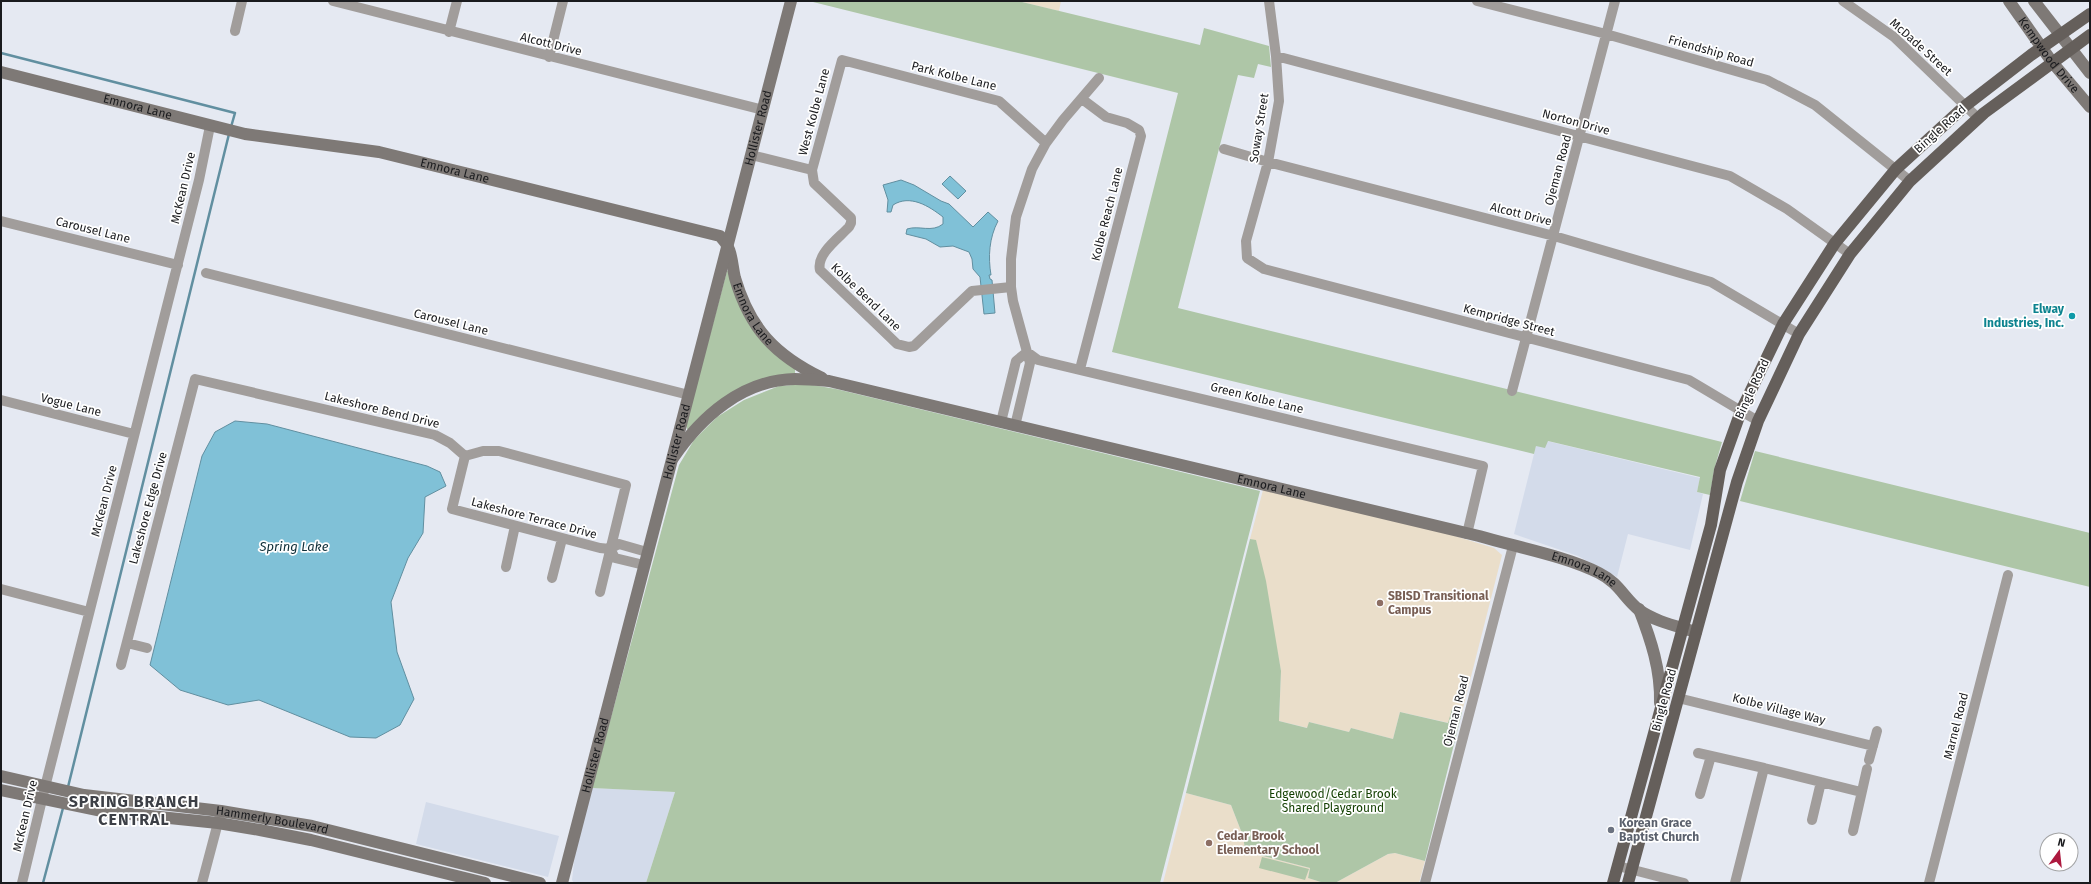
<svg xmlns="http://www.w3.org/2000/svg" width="2091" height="884" font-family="'Fira Sans',sans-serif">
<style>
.built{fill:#d3dbea}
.education{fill:#eadeca}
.green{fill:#aec6a7}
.water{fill:#80c1d7;stroke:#618fa0}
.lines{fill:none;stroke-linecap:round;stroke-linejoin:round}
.stream{stroke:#618fa0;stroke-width:2.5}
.street{stroke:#a19d9b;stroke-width:10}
.secondary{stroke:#7e7976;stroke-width:12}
.primary{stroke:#655f5b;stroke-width:12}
.culture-dot{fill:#0f9aa8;stroke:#fff;stroke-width:1.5}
.education-dot{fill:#8d6e63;stroke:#fff;stroke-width:1.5}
.worship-dot{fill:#6b7280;stroke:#fff;stroke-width:1.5}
.labels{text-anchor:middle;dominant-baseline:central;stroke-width:3.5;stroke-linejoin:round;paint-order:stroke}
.street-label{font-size:12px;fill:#1a1b1e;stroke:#fff}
.culture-label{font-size:12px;font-weight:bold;fill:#0d838f;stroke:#fff;text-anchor:end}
.education-label{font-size:12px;font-weight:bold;fill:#785e54;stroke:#fff;text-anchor:start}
.park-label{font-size:12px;fill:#123f00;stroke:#fff}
.worship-label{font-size:12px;font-weight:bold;fill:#5b616d;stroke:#fff;text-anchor:start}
.water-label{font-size:13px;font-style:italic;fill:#0e2e38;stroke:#fff}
.district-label{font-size:16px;font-weight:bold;letter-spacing:1px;fill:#3c3f46;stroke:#fff}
</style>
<rect width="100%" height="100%" fill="#e5e9f2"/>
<path class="built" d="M1547,441L1700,478L1697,492L1703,494L1690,550L1628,534L1617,577L1578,556L1514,534L1536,446Z
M592,788L675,792L646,883H574L572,880L575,854Z
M426,802L559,836L548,877L416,844Z"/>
<path class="education" d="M1018,1H1061L1059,11Z
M1263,490L1442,532L1494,548L1502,555L1462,712L1452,709L1449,723L1400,712L1393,739L1351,728L1349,732L1309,722L1308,728L1279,721L1281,671L1256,541L1250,539Z
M1186,793L1231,805L1243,836L1245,849L1251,853L1310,868L1308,878L1324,883H1163Z
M1395,853L1425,861L1419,883H1335L1388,854Z"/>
<path class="green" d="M809,1H1018L1200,45L1204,28L1269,46L1271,67L1258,64L1254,78L1238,75L1178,308L1722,442L1714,470L1710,495L1697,492L1700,477L1548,441L1545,448L1536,446L1534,454L1112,352L1178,93Z
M727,271H731L736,288L795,369V374L767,381L690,429H687L686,424Z
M807,384L836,389L1260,491L1160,883H646L675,792L592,788L679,465L694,440L717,417L744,400L779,386Z
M1755,451L2090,533V587L1740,501Z
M1250,539L1256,540L1266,581L1281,671L1279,721L1307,728L1309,722L1349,732L1351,728L1393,739L1400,712L1448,723L1452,709L1462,712L1425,861L1395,853L1388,854L1335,883H1324L1308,878L1310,868L1251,853L1245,849L1243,836L1231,805L1186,793Z
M1262,857L1309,869L1305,880L1259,868Z"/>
<path class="water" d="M950,176L966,191L958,199L942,184Z
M901,180L914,185L941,201L949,204L973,227L988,212L998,221C989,238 988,257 991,275H989L990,279L992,280L995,313L984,314L980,277L973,269L972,259L969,252L953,246L940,247L926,239L906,234L907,229C919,225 932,233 943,224V217C929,206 910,194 893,205L891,212H887L888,200L883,185Z
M235,421L267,424L427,466L440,472L446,486L425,497L423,533L408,558L391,602L397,652L414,699L400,725L376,738L350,737L259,700L228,705L180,690L150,665L202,456L215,432Z"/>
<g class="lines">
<path class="stream" d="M1,53L235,113L231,127
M68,787L229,134
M43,883L63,808"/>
<path class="street" d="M333,1L763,110
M1269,1L1276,56L1279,101L1268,162L1246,241L1247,258L1264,269L1689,380L1758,421
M1477,1L1606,34L1767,80L1815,105L1910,181
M1843,1L1894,37L1978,118
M235,31L242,1
M449,32L457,1
M1276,56L1730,176L1787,209L1850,254
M549,57L563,1
M1224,149L1268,162L1554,236L1711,282L1799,334
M751,155L812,170L814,183L851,218V223L849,227C839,238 816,254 820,270L897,344L909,347L914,346L972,291L1011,287
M812,170L842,60L999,101L1046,143
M1,221L178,265
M206,273L689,395
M1027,352L1038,360L1483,466L1467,534
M1080,369L1141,136L1139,130L1127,123L1106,117L1082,99
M1512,391L1615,1
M1,400L134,434
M1001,422L1016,361L1027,352
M1015,426L1030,363L1013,301L1011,287V259L1016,217L1032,169L1046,143L1063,120L1099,78
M465,456L452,509L600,548L610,549L619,544L647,552
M610,549L615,558L644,565
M506,567L515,526
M552,578L562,539
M1,589L89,612
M127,643L147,648
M121,665L195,379L435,435L450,443L465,456L483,451H499L626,485L600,592
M1678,698L1873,746
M1698,753L1764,768
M1869,760L1877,731
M1700,794L1711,756
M1812,820L1821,782
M1853,831L1867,769
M1618,866L1684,883
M22,883L45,787L199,180L210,126
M202,883L220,815
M1425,883L1513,546
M1735,883L1764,768L1861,792
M1929,883L2008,575"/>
<g class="secondary">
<path id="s1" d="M2009,1L2052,62L2090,107"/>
<path d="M2034,1L2090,73"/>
<path id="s2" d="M1,72L245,134L379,152L720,236C733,249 731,261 735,278C750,329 775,355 822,378"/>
<path id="s3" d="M673,458C701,417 742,380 795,379C806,379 818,380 829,381L1479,536C1516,547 1566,556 1599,573C1619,583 1624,598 1639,610C1656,622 1677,626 1696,632"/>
<path d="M1639,609C1651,640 1661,670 1660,703"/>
<path id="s4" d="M1,776L84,795L221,811L312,826L540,883"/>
<path d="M1,790L101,811L218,823L260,830L311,840L485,883"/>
<path id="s5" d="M562,883L791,1"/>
</g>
<path class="primary" d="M1613,883L1711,525L1720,470L1741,411L1783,324L1835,243L1896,169L1965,106L2031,55L2090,14
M1628,883L1737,482L1758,421L1799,334L1850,254L1910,181L1984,113L2090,35"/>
</g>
<circle class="culture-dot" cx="2072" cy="316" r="4"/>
<g class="education-dot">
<circle cx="1380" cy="603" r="4"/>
<circle cx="1209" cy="843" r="4"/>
</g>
<circle class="worship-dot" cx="1611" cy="830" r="4"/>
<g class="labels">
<g class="street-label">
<text transform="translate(551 44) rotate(14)">Alcott Drive</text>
<text transform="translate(1921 47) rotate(42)">McDade Street</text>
<text transform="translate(1711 51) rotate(16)">Friendship Road</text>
<text stroke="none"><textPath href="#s1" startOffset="67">Kempwood Drive</textPath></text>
<text transform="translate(954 76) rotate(14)">Park Kolbe Lane</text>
<text stroke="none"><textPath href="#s2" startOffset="141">Emnora Lane</textPath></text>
<text transform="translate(814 112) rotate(-75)">West Kolbe Lane</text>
<text transform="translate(1576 122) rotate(15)">Norton Drive</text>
<text stroke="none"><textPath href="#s5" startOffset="780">Hollister Road</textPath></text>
<text transform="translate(1259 128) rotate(-81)">Soway Street</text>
<text transform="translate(1940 129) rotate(-42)">Bingle Road</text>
<text stroke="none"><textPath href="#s2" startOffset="465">Emnora Lane</textPath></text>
<text transform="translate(1558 170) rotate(-75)">Ojeman Road</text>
<text transform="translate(183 188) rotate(-77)">McKean Drive</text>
<text transform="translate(1107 214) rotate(-76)">Kolbe Reach Lane</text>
<text transform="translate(1521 214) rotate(14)">Alcott Drive</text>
<text transform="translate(93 230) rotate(14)">Carousel Lane</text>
<text transform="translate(866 297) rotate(44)">Kolbe Bend Lane</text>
<text stroke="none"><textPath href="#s2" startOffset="824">Emnora Lane</textPath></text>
<text transform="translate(1509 320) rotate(15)">Kempridge Street</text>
<text transform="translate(451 322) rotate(14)">Carousel Lane</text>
<text transform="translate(1752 389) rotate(-65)">Bingle Road</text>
<text transform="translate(1257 398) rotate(14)">Green Kolbe Lane</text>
<text transform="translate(71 405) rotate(14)">Vogue Lane</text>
<text transform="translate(382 410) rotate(14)">Lakeshore Bend Drive</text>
<text stroke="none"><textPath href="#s5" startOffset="456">Hollister Road</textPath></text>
<text stroke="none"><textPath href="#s3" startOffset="640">Emnora Lane</textPath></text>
<text transform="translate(104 501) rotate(-76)">McKean Drive</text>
<text transform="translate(148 508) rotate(-75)">Lakeshore Edge Drive</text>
<text transform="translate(534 518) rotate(15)">Lakeshore Terrace Drive</text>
<text stroke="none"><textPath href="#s3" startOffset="964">Emnora Lane</textPath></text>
<text transform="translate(1664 700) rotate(-75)">Bingle Road</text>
<text transform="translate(1779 709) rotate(14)">Kolbe Village Way</text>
<text transform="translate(1456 711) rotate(-76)">Ojeman Road</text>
<text transform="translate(1956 726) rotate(-76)">Marnel Road</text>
<text stroke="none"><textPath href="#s5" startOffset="132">Hollister Road</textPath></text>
<text transform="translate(25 816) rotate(-77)">McKean Drive</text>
<text stroke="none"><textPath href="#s4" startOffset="275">Hammerly Boulevard</textPath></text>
</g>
<g class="culture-label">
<text x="2064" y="309">Elway<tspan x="2064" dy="14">Industries, Inc.</tspan></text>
</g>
<g class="education-label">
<text x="1388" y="596">SBISD Transitional<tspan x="1388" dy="14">Campus</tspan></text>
<text x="1217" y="836">Cedar Brook<tspan x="1217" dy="14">Elementary School</tspan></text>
</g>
<g class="park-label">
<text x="1333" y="794">Edgewood/Cedar Brook<tspan x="1333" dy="14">Shared Playground</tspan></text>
</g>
<g class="worship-label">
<text x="1619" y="823">Korean Grace<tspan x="1619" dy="14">Baptist Church</tspan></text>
</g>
<g class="water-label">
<text x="294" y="546">Spring Lake</text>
</g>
<g class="district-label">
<text x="134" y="801">SPRING BRANCH<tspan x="134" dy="18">CENTRAL</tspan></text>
</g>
</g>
<rect width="2091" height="884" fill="none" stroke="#1a1b1e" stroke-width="4"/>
<g transform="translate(2059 852) rotate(15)"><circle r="19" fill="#ffffff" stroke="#a3a4a5"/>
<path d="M0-3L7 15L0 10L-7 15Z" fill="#ad193f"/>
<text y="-6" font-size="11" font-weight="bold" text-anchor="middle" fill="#1a1b1e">N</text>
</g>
</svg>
